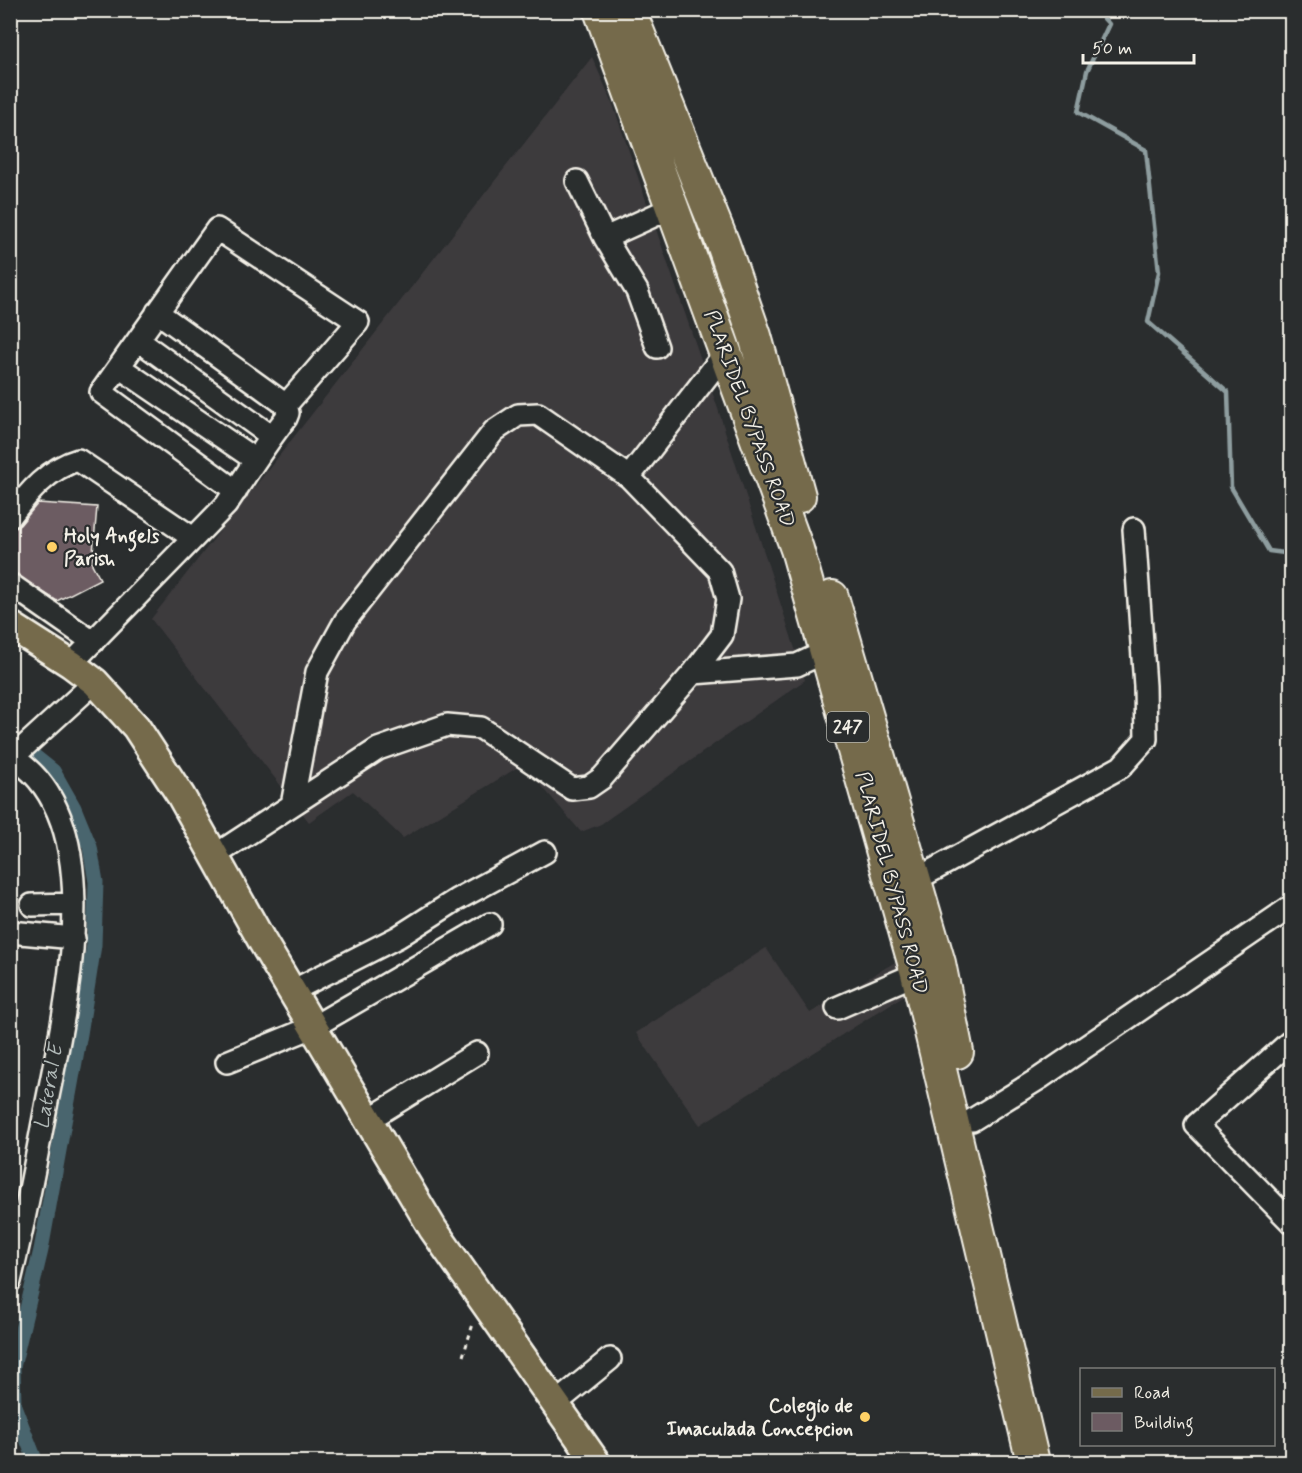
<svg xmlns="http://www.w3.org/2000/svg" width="1302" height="1473" font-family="Mynerve,sans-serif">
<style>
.built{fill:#3e3b3e}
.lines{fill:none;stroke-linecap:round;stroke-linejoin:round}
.stream{stroke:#8e9d9f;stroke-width:4.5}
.canal{stroke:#4a656e;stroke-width:15}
.building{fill:#6c5b62;stroke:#f4f1e8;stroke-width:1.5}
.minor-casing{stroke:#f4f1e8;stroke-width:26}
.major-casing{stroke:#f4f1e8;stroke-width:32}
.highway-casing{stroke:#f4f1e8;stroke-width:36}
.path{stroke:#f4f1e8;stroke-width:3;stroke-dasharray:4.5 4.5;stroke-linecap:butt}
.minor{stroke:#2a2d2e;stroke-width:21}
.major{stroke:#756b4b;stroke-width:27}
.highway{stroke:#756b4b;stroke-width:32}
.poi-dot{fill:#ffd166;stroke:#2a2d2e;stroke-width:2}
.labels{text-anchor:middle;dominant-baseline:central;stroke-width:4.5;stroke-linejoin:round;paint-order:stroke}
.shield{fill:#2a2d2e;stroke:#b7b6b0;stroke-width:1.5}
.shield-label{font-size:18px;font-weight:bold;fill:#f4f1e8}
.street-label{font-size:20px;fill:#f4f1e8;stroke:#2a2d2e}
.poi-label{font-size:20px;font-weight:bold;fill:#f4f1e8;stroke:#2a2d2e;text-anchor:start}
.water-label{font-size:21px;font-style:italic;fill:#b0b9b7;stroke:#2a2d2e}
</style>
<rect width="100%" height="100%" fill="#2a2d2e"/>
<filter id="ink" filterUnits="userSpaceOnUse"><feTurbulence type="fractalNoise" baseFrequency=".0167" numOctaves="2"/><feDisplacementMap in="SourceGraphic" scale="12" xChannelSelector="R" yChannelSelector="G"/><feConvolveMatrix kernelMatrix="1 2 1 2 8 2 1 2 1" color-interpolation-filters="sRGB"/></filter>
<g filter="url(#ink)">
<path class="built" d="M592,57L612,102L718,409L805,680L601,824L581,832L523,764L403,838L353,791L309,822L151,619Z
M766,948L810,1013L902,958L911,991L700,1125L636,1033Z"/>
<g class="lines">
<path class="stream" d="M1096,10L1109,24L1087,71L1078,112L1146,150L1159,272L1148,322L1228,392L1231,487L1269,551L1292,554"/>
<path class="canal" d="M10,741L18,743L53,771L74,808L90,847L96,882L94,945L80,1034L41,1250L13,1367L14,1406L36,1462"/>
</g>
<path class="building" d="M38,503L97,507L92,564L100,579L57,601L10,571V531L20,525Z"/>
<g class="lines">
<defs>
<path id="minor" d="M577,181L605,238L637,291L657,347
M605,238L671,208
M157,312L286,405
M138,340L271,436
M119,367L254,459
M10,517C28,493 49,468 78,460L193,538
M10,584L93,642
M71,664L226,505C246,475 264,446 286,418L288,413L286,405L358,322L217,229L101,392L236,491
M693,673L797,665L838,646
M10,756C114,816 64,1013 46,1107C35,1166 24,1223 10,1281
M13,757L95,682
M292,805L317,672L345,621L494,431L518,415L538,414L629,477
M214,856L378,749L447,725L481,728L572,789L589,787L602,778L693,673L722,635L728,599L720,571L629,477L726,352
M915,880L1121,767L1146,739L1145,686L1134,529
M32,905L74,904
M10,932L74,938
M292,991L398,937L456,900L545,852
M837,1008L927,969
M1292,1040L1196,1125L1292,1223
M227,1062L313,1027L490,924
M368,1120L477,1053
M972,1120L1040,1078L1292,906
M555,1404L610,1359"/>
<path id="major" d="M10,625L71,664L95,682L136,727L181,796L262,941L433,1229L596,1462"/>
<path id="highway" d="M600,10L797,549L917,973L1033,1462
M629,10L723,244L755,336L799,496
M832,597L939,963L957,1052"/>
</defs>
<use href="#minor" class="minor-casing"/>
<use href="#major" class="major-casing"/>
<use href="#highway" class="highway-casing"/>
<path class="path" d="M463,1356L473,1324"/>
<use href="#minor" class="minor"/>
<use href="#major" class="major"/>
<use href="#highway" class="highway"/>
</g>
</g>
<g class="poi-dot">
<circle cx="52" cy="547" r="6"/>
<circle cx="865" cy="1417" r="6"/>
</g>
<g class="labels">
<rect class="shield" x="827" y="712" width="42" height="30" rx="4.5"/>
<g class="shield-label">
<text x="848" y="727">247</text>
</g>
<g class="street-label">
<text transform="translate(749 419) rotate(70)">PLARIDEL BYPASS ROAD</text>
<text transform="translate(891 883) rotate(75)">PLARIDEL BYPASS ROAD</text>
</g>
<g class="poi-label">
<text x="64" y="536">Holy Angels<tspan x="64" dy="23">Parish</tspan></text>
<text x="853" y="1406" text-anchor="end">Colegio de<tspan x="853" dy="23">Imaculada Concepcion</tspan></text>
</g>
<g class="water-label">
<text transform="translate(49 1087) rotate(-80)">Lateral E</text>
</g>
</g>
<rect width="1302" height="1473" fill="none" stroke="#2a2d2e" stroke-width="36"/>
<rect x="18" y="18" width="1266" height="1437" fill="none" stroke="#f4f1e8" stroke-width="2" filter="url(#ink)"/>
<rect x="1080" y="1368" width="195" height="78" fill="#2a2d2e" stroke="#7b7b78" stroke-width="1.5"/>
<rect x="1092" y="1388" width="30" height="9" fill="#756b4b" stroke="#7b7b78" stroke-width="1.5"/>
<text x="1134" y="1398" font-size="18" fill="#f4f1e8">Road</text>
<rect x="1092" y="1413" width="30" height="18" fill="#6c5b62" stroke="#7b7b78" stroke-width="1.5"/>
<text x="1134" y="1428" font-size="18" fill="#f4f1e8">Building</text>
<path d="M1083 54v9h111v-9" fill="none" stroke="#f4f1e8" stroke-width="3"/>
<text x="1092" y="54" font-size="18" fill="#f4f1e8" stroke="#2a2d2e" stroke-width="4.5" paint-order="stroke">50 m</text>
</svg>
